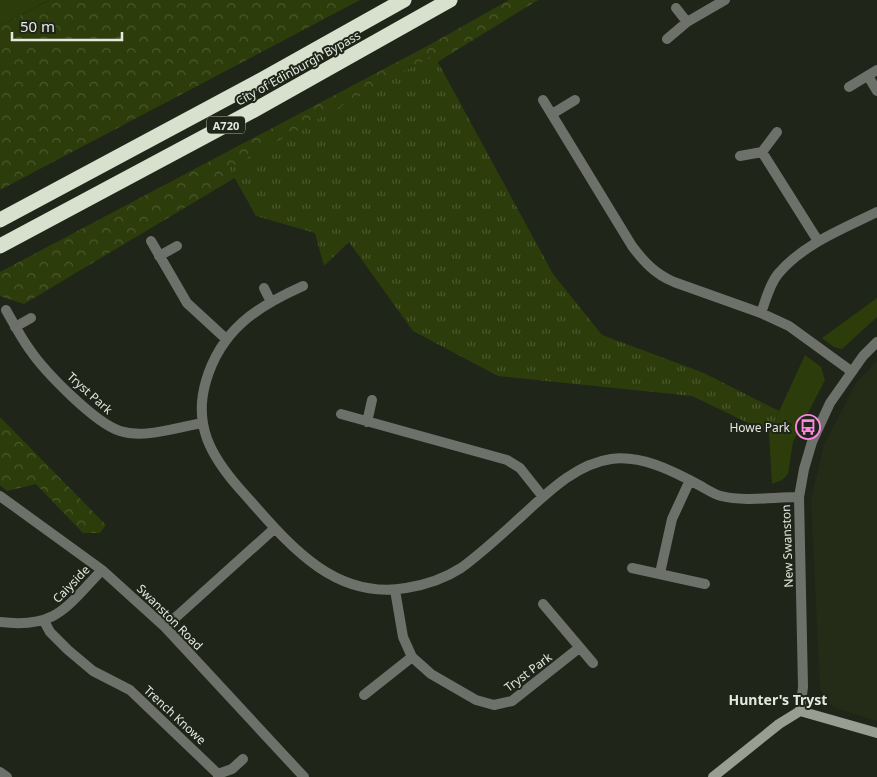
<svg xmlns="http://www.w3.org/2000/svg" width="877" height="777" font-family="'Noto Sans',sans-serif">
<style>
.built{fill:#242c18}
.grass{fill:#2c3d0b}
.forest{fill:url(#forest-crowns)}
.park{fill:url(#park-tufts)}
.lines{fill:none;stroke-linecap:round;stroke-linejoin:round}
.street{stroke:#6e716a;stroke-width:10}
.secondary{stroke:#999e92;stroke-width:10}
.highway{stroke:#d8e1ce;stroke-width:15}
.labels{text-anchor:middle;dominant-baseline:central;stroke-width:4;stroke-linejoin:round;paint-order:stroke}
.shield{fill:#1f2518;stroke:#a9aea3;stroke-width:1}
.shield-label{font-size:11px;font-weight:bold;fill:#e4e8df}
.street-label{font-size:12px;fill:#e4e8df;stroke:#1f2518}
.poi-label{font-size:12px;fill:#e4e8df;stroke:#1f2518;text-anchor:end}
.neighbourhood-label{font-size:14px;font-weight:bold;fill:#e4e8df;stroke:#1f2518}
</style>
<defs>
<pattern id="forest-crowns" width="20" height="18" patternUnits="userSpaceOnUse" patternTransform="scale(1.25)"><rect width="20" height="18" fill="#2c3d0b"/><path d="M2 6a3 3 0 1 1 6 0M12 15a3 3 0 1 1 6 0" fill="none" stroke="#4a592e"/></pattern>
<pattern id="park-tufts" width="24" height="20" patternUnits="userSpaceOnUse" patternTransform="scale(1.25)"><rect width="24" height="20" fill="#2c3d0b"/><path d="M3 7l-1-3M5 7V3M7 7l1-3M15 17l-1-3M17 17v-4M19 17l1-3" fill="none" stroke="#4a592e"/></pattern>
</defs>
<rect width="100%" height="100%" fill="#1f2518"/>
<path class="built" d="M877,361V721L835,708L826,701L820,688L811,499L824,445L856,383Z"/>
<path class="grass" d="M0,0H49L0,26Z
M877,298V317L842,349L834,347L822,338Z
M805,355L821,367L825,380L793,442L788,474L782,480L772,484L769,433Z"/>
<path class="forest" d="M50,0H360L0,190V26Z
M509,0H538L389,92L278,152L24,304L0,296V272L431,44Z
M0,417L106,525L100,533H83L36,484L7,491L0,485Z"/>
<path class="park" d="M434,55L553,274L602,335L704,373L779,411L769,433L692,396L498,376L413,331L349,242L324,266L315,233L256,216L229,168Z"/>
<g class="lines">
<path class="street" d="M676,8L687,22
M667,39L687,22L725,0
M868,76L877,91
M849,87L877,70
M543,100L632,246C644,262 655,274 674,282L761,313L789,326L851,371
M552,114L575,100
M762,152L818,241
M740,156L762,152L777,132
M151,241L187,303L225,338
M159,256L177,246
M303,286C256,307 221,330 206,381C193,425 211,456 239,488C284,538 330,601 406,588C425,585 444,579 461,568C483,552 503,533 523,515C548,492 576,464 611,459C641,455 671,470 697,484C705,488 713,494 721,496C746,502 773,497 799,497
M264,288L270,300
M6,310C14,324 21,338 30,350C45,372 95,423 120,431C145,439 177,427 203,423
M761,313C766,300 769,285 778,274C803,244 843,229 877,212
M15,327L31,318
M341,414L507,460L520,468L543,497
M367,422L372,400
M0,496L102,570L165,627L304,777
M632,568L705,584
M660,573L672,519L690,480
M395,590L403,637L412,657L431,674L476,700L494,705L512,701L579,648
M543,604L593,663
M44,621L50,632L68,650L93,671L130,690L218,774
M0,622C57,629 66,607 102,570
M165,627L275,528
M364,695L412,657
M800,711L803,687L799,497L804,469L812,442L830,403L863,356L877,342
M0,772L7,777
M218,777V774L232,769L243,759"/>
<path class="secondary" d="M713,777L779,724L800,711L877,733"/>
<path class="highway" d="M0,220L261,80L404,0
M0,246L258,108L450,0"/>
</g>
<defs>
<symbol id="bus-ring" viewBox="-11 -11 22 22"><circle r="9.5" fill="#1f2518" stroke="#fd86e1" stroke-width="1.5"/><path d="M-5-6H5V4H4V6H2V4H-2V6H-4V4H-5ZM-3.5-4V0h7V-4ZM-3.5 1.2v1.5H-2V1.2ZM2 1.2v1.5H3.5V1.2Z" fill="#fd86e1"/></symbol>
</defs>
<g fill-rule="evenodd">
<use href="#bus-ring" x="794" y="413" width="28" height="28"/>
</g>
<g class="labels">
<rect class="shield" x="207" y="116.5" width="38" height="17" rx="4"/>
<g class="shield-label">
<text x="226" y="125">A720</text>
</g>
<g class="street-label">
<text transform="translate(298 68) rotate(-29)">City of Edinburgh Bypass</text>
<text transform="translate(90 393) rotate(42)">Tryst Park</text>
<text transform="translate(787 546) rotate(-92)">New Swanston</text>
<text transform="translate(71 584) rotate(-46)">Caiyside</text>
<text transform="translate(170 617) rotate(45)">Swanston Road</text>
<text transform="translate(528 672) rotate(-37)">Tryst Park</text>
<text transform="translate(175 715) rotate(43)">Trench Knowe</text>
</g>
<g class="poi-label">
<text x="790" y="427">Howe Park</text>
</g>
<g class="neighbourhood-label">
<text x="778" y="699">Hunter's Tryst</text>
</g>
</g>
<path d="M12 32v8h110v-8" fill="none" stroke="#e4e8df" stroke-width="2.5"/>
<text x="20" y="32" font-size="15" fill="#e4e8df" stroke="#1f2518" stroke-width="4" paint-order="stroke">50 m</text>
</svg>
